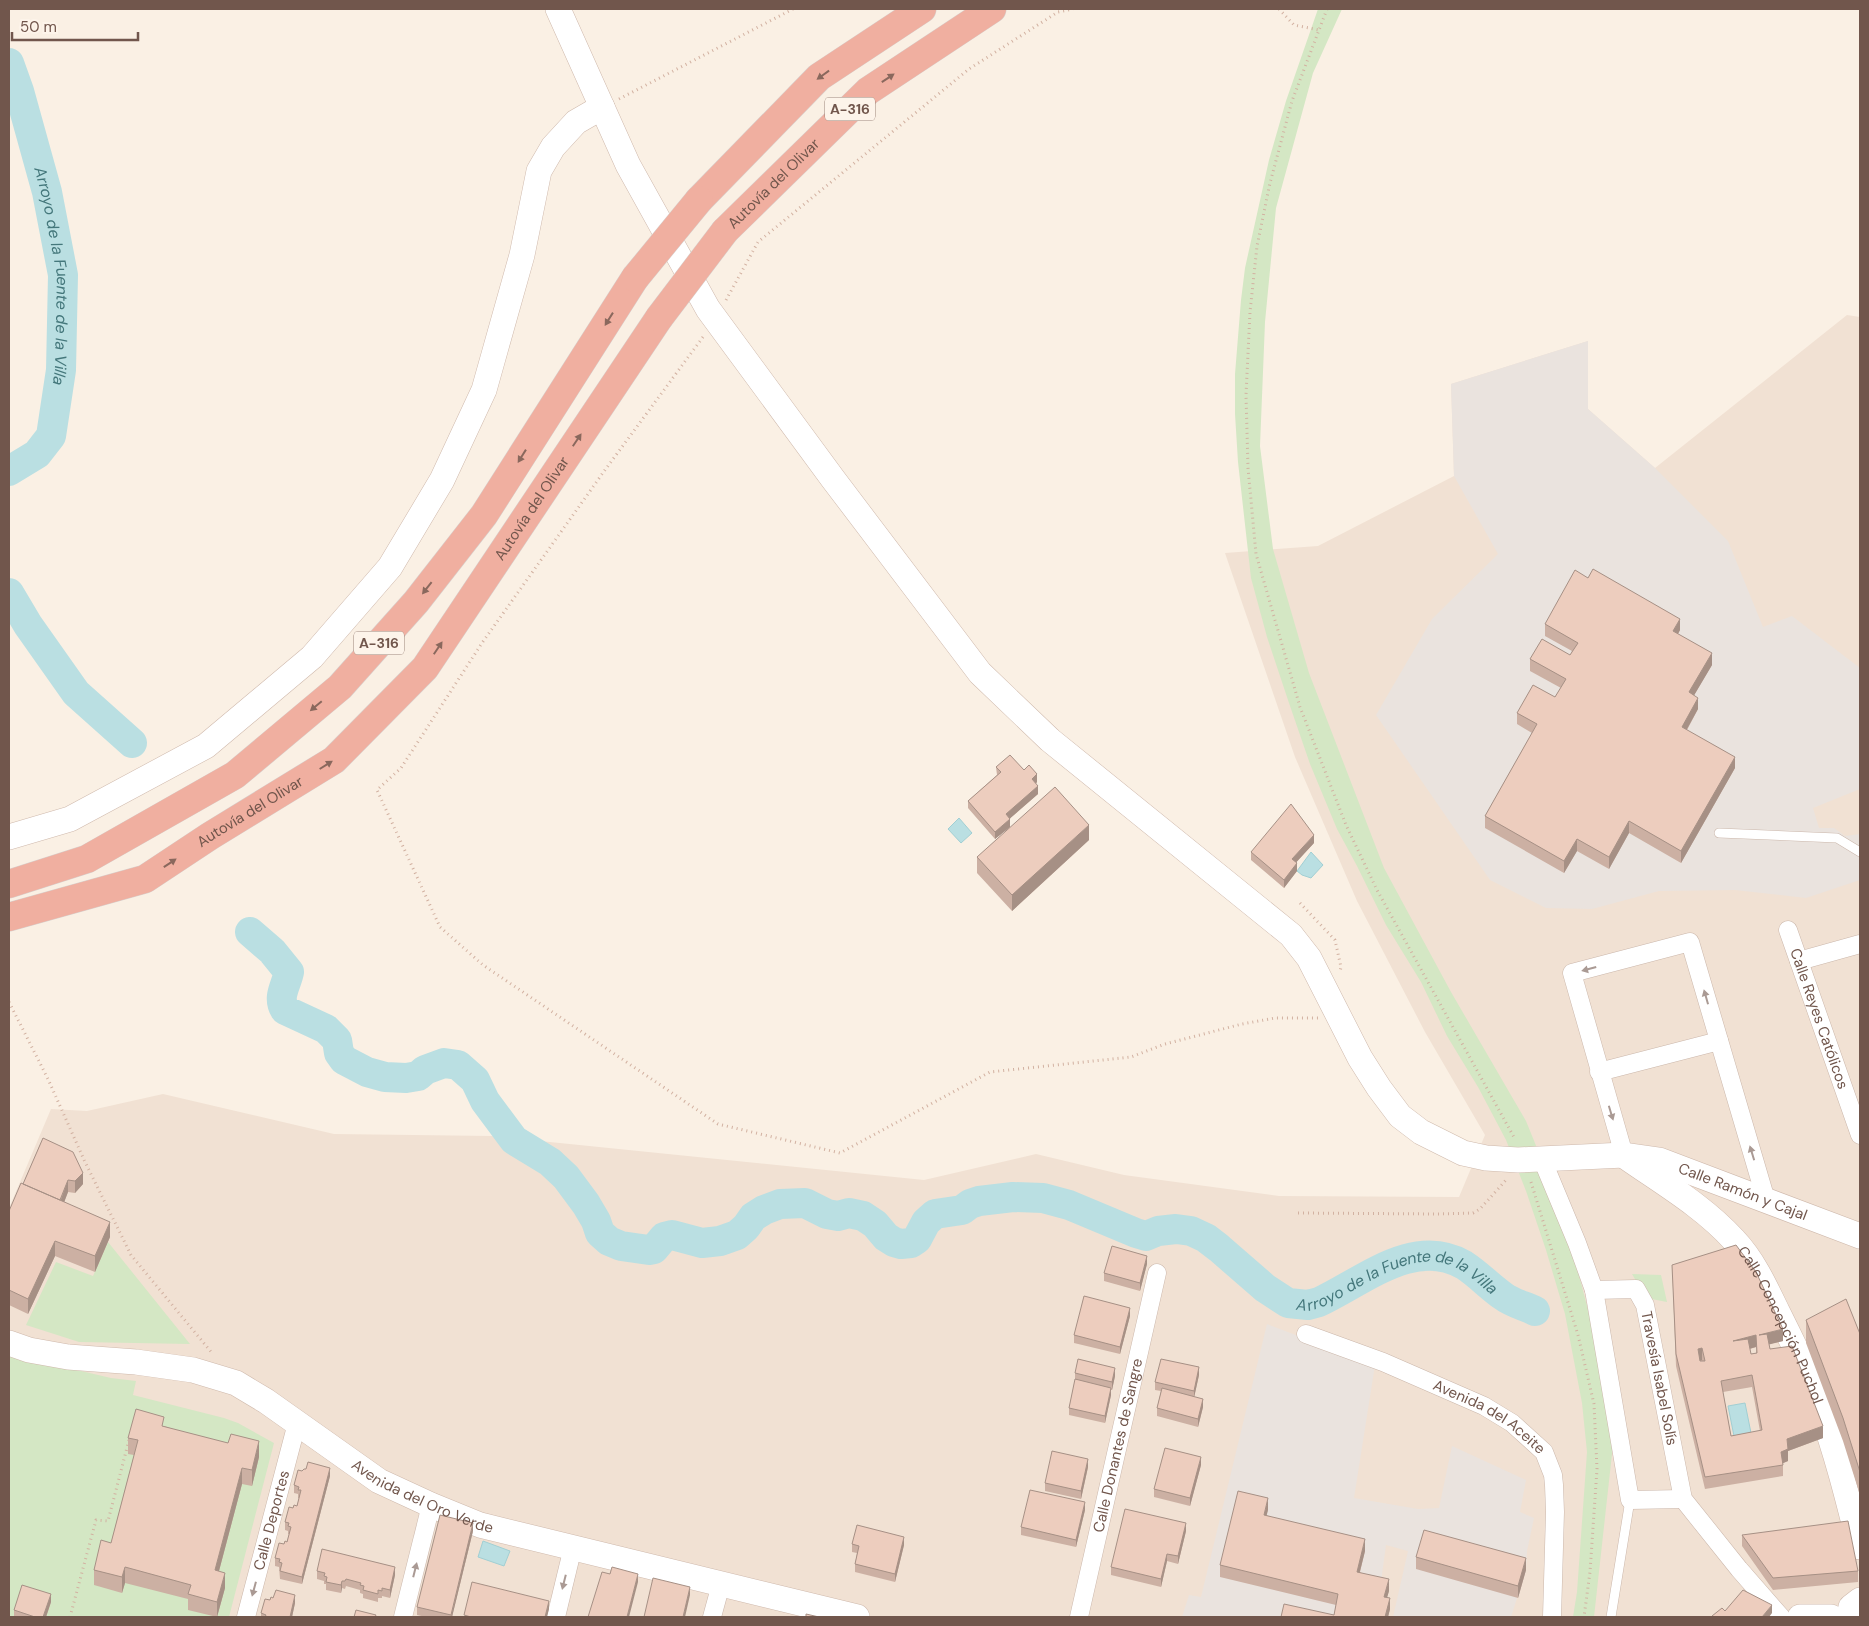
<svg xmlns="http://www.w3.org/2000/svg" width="1869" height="1626" font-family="'DM Sans',sans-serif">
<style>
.residential{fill:#f1e1d3}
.industrial{fill:#eae3de}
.green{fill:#d4e7c4}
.water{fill:#badfe2;stroke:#a1cfd3}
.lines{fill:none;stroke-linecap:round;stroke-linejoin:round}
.river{stroke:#badfe2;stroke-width:30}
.lane-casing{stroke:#cbb7ab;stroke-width:10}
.street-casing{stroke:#cbb7ab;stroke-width:19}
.secondary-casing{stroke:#cfb9ac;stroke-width:26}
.highway-casing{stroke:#d7d0cd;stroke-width:29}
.path{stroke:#d2b1a1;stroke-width:3;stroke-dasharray:1 4;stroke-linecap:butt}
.lane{stroke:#fff;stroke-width:9}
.street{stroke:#fff;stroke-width:18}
.secondary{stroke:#fff;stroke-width:25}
.highway{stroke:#f0afa0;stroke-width:28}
.highway-bridge-casing{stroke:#d7d0cd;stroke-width:29;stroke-linecap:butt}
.highway-bridge{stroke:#f0afa0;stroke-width:28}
.wall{fill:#ccb0a3;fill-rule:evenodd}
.shaded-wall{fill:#a69085}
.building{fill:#edcdbe;stroke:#a69085;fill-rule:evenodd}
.oneway{fill:#8a685d}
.oneway2{fill:#aa9a94}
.labels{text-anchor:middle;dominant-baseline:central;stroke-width:4;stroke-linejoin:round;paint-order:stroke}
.shield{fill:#fdf4ea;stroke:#9b857b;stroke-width:1}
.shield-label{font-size:14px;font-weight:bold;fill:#71564c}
.street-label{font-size:15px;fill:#71564c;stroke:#fdf4ea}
.water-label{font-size:16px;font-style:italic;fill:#44777b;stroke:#fdf4ea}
</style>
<rect width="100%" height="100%" fill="#faf0e4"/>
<path class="residential" d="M1847,315L1860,317V1617H9V1208L51,1109L87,1111L163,1094L334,1134L492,1136L924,1180L1036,1154L1124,1175L1279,1196L1459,1197L1485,1135L1425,1032L1357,901L1295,757L1225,553L1318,546L1454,476L1451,384L1588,341V409L1655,468Z"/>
<path class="industrial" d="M1588,341V409L1655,468L1728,541L1763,627L1792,616L1860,668V789L1813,808L1819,828H1834L1845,836L1860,834V880L1806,898L1735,890L1659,891L1592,909L1546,908L1490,880L1376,715L1432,619L1498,554L1454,476L1451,384Z
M1267,1324L1375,1365L1354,1498L1418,1509L1439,1508L1452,1446L1526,1480L1520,1512L1534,1518L1527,1551L1526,1570L1511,1617H1393L1408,1551L1386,1545L1380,1589L1389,1591L1384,1608L1388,1617H1182L1189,1595L1201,1597Z"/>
<path class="green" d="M1318,9H1342L1313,73L1276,208L1265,322L1260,446L1273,549L1309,673L1384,868L1451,992L1526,1121L1561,1207L1601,1359L1615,1427L1594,1617H1573L1577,1592L1587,1452L1582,1403L1565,1314L1546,1250L1526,1191L1506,1140L1478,1087L1447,1036L1421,982L1386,925L1357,866L1337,829L1310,764L1289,703L1267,637L1251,578L1238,462L1235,414V374L1241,300L1245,268L1269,160L1286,101Z
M108,1242L190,1344L79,1342L26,1325L56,1262L93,1276Z
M1632,1274L1661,1275L1667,1302L1646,1298Z
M9,1352L21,1357L111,1378L136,1381L133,1395L224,1418L238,1423L274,1443L229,1617H9Z"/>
<path class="water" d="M959,818L972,833L961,843L948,829Z
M1311,852L1323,865L1311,878L1302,875L1297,871Z
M1745,1403L1751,1433L1734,1436L1728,1406Z
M483,1541L510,1551L504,1566L478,1557Z"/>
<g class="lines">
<g class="river">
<path id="s1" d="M9,63L19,91L47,192L63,275L61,370L51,436L37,454L9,471"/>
<path d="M9,593L28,625L76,693L132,743"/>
<path id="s2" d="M250,932L272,951L289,972C286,986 277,997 285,1010L326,1029L337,1040L339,1053L344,1060L367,1072L385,1077L406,1078L418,1076L425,1070L444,1063L458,1065L475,1080L485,1101L514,1140L550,1162L566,1177L586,1204L596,1221L600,1233L609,1241L621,1246L649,1250L654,1249L664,1237L672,1235L702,1243L720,1241L737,1235L746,1227L753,1217L764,1210L780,1204L805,1203L827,1214L838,1216L849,1213L863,1216L875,1224L886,1237L894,1242L901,1244L911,1243L917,1239L926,1222L935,1214L962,1210L970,1204L979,1201L1013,1197L1043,1198L1069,1205L1136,1233L1146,1236L1158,1231L1176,1229L1191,1231L1206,1238L1219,1248L1265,1288L1288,1303L1308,1305L1319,1302C1364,1281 1414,1236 1464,1265C1478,1274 1490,1287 1503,1296C1512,1303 1525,1306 1535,1311"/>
</g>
<defs>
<path id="lane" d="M1719,833L1837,838L1860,852
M1611,1617L1630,1500"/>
<g id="street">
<path id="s3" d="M1788,930L1860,1135"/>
<path d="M1799,961L1860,944"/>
<path d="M1599,1072L1719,1041"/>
<path d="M1624,1155L1572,973L1690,942L1766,1200"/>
<path id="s4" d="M1542,1159L1577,1243L1594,1290L1636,1289L1645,1305L1683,1499L1739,1569L1781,1617"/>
<path d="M1594,1290L1630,1500L1683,1499"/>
<path id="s5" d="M1306,1334L1383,1362L1484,1406L1512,1423L1544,1452L1553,1475L1554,1485L1555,1512L1552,1617"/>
<path id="s6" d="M246,1617L297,1423"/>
<path d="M403,1617L431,1505"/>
<path d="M556,1617L573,1547"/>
<path d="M712,1617L721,1584"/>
<path id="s7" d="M1079,1617L1157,1273"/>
</g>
<g id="secondary">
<path id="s8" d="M558,9L628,165L708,309L833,479L980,673L1050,740L1291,935L1309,958L1360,1058L1379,1088L1400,1116L1421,1132L1463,1153L1486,1158L1518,1160L1624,1155L1659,1160L1860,1236"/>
<path d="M9,837L70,819L206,746L312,657L390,567L442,480L484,390L522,255L539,171L553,147L576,122L602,107"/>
<path id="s9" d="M1626,1157C1663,1183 1703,1206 1734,1240C1753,1260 1765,1286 1777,1311C1792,1341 1808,1373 1819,1405C1836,1451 1848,1499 1860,1547"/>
<path id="s10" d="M9,1343L29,1350L68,1357L136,1362L193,1370L236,1383L266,1401L379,1481L431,1505L480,1525L857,1617"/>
<path d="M1800,1617H1831"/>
<path d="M1849,1617L1851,1607L1860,1600"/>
</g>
<g id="highway">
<path d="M699,200L819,77L922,9"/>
<path id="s11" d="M725,231L868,91L992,9"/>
<path d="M9,884L87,859L235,775L340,687L416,602L484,515L635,278"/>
<path id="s12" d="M9,917L145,879L210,836L334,760L425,668L659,318"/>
</g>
</defs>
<use href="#lane" class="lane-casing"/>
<use href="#street" class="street-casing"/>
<use href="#secondary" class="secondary-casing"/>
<use href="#highway" class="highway-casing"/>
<path class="path" d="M1279,9L1294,25L1319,30
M1327,9L1292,101L1270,183L1257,246L1250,312L1246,395L1248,468L1256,554L1300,707L1346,825L1377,890L1515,1139
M619,99L793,9
M726,300L758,242L969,69L1058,12L1073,9
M703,337L605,470L482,643L401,768L377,790L440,927L483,965L718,1124L840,1153L990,1072L1131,1057L1165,1044L1242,1024L1275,1018H1318
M1300,903L1335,940L1341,967L1340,972
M9,1002L48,1079L85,1162L131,1255L212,1353
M1531,1182L1578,1335L1594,1404L1597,1469L1590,1572L1584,1617
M1298,1213L1437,1214L1473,1213L1480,1209L1506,1180
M70,1617L96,1520L108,1521L129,1440"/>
<use href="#lane" class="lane"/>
<use href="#street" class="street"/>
<use href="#secondary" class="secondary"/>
<use href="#highway" class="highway"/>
<defs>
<path id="highway-bridge" d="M635,278L699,200
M659,318L725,231"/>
</defs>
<use href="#highway-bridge" class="highway-bridge-casing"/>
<use href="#highway-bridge" class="highway-bridge"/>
</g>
<path class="wall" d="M1545,624L1680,630L1678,634L1712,665L1694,695L1698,709L1687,730L1735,768L1681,863L1629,833L1609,869L1577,851L1564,873L1485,828V816L1532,733L1517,724V713L1555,697L1561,688L1530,671V659L1570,655L1572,651L1545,636Z
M996,767L1024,770L1037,782L1036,784L1038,794L1010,818V827L995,839L968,808V801L997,775Z
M1089,840L1012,911L977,873V857Z
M1314,843L1296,862L1297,871L1284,888L1251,860V852Z
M43,1138L83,1184L75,1193L68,1192L64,1202L110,1237L95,1272L55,1256L28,1314L9,1305V1211L23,1184Z
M1147,1264L1140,1291L1104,1281V1273Z
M1672,1265L1783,1341L1769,1344L1770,1349L1823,1438L1788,1451V1461L1783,1463V1476L1705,1489L1676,1366ZM1756,1347V1353L1751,1354L1750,1349ZM1752,1387L1760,1431L1731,1436L1723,1392Z
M1130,1316L1120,1354L1074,1343V1335Z
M1806,1320L1860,1334V1495L1843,1441L1806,1343Z
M1075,1373L1115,1376L1112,1390H1111V1395L1105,1423L1069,1415V1408L1075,1381Z
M1199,1375L1194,1397L1203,1407L1198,1427L1157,1416V1408L1161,1391L1155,1390V1382Z
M164,1426L259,1457L252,1486L242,1484L219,1571L225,1588L217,1617L188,1610V1599L125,1583L122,1593L94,1585V1570L111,1543L134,1455L128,1454V1438Z
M1201,1465L1190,1506L1154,1497V1489Z
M1088,1467L1081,1499L1045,1491V1483Z
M302,1471L330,1476L302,1584L280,1579L279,1567L275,1566V1558L284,1544L287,1542L289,1534H288V1531L285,1530V1522L293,1508L297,1506L299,1498H298V1494L294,1493V1485Z
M1085,1510L1076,1547L1021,1535V1527Z
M1268,1510L1266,1515L1365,1551L1360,1572L1389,1591L1387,1597L1390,1609L1388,1617H1281L1334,1615L1336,1605L1220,1577V1565Z
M473,1531L452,1617H426L417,1615V1607Z
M1186,1531L1178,1564L1167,1561L1161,1587L1111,1575V1567Z
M1742,1535L1858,1571V1582L1773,1590L1742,1546Z
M852,1544L904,1545L895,1582L855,1572V1564L857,1553L852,1552Z
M1416,1557L1526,1570L1518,1598L1416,1569Z
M317,1571L395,1575L390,1598L382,1596V1598H378V1602L363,1598V1594L360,1593V1590L346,1586L345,1589L342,1588L341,1593L326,1590V1584H324V1581L317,1579Z
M270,1600L295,1603L292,1617H261V1613Z
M51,1602L46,1617H14V1610Z"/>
<path class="shaded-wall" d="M1680,619V630L1673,643V631Z
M1712,653V665L1689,704V692Z
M1698,698V709L1682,738V727Z
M1735,757V768L1681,863V851Z
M1037,774V782L1032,787V779Z
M1038,786V794L1006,822V814Z
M1010,819V827L995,839V832Z
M1629,821V833L1609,869V857Z
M1089,825V840L1012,911V895Z
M1314,835V843L1292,867V859Z
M1577,839V851L1564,873V861Z
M1297,863V871L1284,888V880Z
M83,1173V1184L75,1193V1181Z
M68,1180V1192L59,1216V1205Z
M110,1222V1237L95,1272V1256Z
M55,1241V1256L28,1314V1299Z
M1147,1256V1264L1140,1291V1283Z
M1130,1308V1316L1120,1354V1347Z
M1783,1329V1341L1759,1347V1335Z
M1756,1335V1347L1733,1353V1341Z
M1702,1348V1360L1698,1361V1349Z
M1199,1367V1375L1194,1398V1391Z
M1115,1368V1376L1112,1390V1382Z
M1111,1388V1395L1105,1423V1416Z
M1203,1399V1407L1198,1427V1419Z
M1823,1426V1438L1788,1451V1461L1781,1464V1452L1787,1439Z
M259,1441V1457L252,1486V1470Z
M1201,1457V1465L1190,1506V1498Z
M1088,1459V1467L1081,1499V1491Z
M242,1468V1484L215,1586V1570Z
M330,1468V1476L302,1584V1577Z
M1268,1498V1510L1264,1526V1515Z
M1085,1502V1510L1076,1547V1540Z
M473,1523V1531L452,1617H451Z
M1186,1523V1531L1178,1564V1556Z
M904,1537V1545L895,1582V1574Z
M1365,1539V1551L1357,1583V1572Z
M1167,1554V1561L1161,1587V1579Z
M1526,1558V1570L1518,1598V1586Z
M125,1567V1583L122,1593V1577Z
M395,1567V1575L390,1598V1590Z
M225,1573V1588L217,1617V1602Z
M638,1574V1582L629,1617H627Z
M1389,1579V1591L1384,1608V1597Z
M342,1581V1588L341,1593V1585Z
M690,1587V1595L685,1617H683Z
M51,1594V1602L46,1617H43Z
M295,1595V1603L292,1617H290Z
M1390,1598V1609L1388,1617H1385Z
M549,1601V1609L547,1617H545Z
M1772,1605V1613L1769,1617H1762Z"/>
<path class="building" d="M1593,569L1680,619L1673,631L1712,653L1689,692L1698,698L1682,727L1735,757L1681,851L1629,821L1609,857L1577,839L1564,861L1485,816L1537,724L1517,713L1533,685L1555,697L1566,679L1530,659L1542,639L1570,655L1578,643L1545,624L1575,570L1588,578Z
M1010,755L1024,770L1029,765L1037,774L1032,779L1038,786L1006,814L1010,819L995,832L968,801L1001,772L996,767Z
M1055,787L1089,825L1012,895L977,857Z
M1291,804L1314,835L1292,859L1297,863L1284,880L1251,852Z
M43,1138L73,1152L83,1173L75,1181L68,1180L60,1200L23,1184Z
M21,1183L110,1222L95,1256L55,1241L28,1299L9,1290V1211Z
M1736,1245L1756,1272L1783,1329L1759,1335L1767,1334L1770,1349L1792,1346L1823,1426L1787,1439L1788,1449L1781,1452L1783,1465L1705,1477L1676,1354L1672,1265ZM1756,1335L1757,1353L1751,1354L1748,1339L1733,1341ZM1702,1348L1705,1361H1700L1698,1349ZM1752,1375L1762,1430L1731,1436L1721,1381Z
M1112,1246L1147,1256L1140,1283L1104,1273Z
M1084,1296L1130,1308L1120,1347L1074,1335Z
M1846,1299L1860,1334V1472L1843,1418L1806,1320Z
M1078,1359L1115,1368L1112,1382L1075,1373Z
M1161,1359L1199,1367L1194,1391L1155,1382Z
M1075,1379L1111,1388L1105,1416L1069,1408Z
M1162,1388L1203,1399L1198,1419L1157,1408Z
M136,1409L164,1417L162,1426L228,1443L231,1434L259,1441L252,1470L242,1468L215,1570L225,1573L217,1602L188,1594L191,1585L125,1567L122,1577L94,1570L101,1540L111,1543L138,1440L128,1438Z
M1165,1448L1201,1457L1190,1498L1154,1489Z
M1052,1451L1088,1459L1081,1491L1045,1483Z
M308,1462L330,1468L302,1577L280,1571L282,1563L279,1562L280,1559L275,1558L279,1543L284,1544L285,1541L287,1542L291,1527L288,1526L289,1523L285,1522L289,1507L293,1508L294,1505L297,1506L301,1490H298L299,1487L294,1485L298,1470L302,1471L304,1469H306Z
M1030,1490L1085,1502L1076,1540L1021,1527Z
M1238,1491L1268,1498L1264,1515L1365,1539L1357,1572L1389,1579L1384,1597L1390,1598L1385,1617H1281L1284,1604L1334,1615L1338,1594L1220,1565Z
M1125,1509L1186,1523L1178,1556L1167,1554L1161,1579L1111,1567Z
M440,1515L473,1523L451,1615L417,1607Z
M1848,1521L1858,1571L1773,1578L1742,1535Z
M857,1525L904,1537L895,1574L855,1564L859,1546L852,1544Z
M1424,1530L1526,1558L1518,1586L1416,1557Z
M322,1549L395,1567L390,1590L382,1588V1591L378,1590V1594L363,1590L364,1586L360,1585L361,1583L346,1579L345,1581H342L341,1585L326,1582L327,1577L324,1576L325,1573L317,1571Z
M612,1567L638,1574L627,1617H588L602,1572L610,1574Z
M653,1578L690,1587L683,1617H644Z
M472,1582L549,1601L545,1617H471L464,1615Z
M22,1585L51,1594L43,1617H35L14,1610Z
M276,1590L295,1595L290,1617H265L266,1615L261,1613L265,1599L270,1600L271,1597L273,1598Z
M1743,1590L1772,1605L1762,1617H1713L1712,1616L1722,1608L1725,1611Z
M356,1610L376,1615L375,1617H354Z
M806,1614L819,1617H806Z"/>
<defs><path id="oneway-solid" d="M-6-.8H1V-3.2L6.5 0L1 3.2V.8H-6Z" transform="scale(1.25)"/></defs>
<g class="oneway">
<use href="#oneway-solid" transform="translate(823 75) rotate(144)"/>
<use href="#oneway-solid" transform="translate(888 78) rotate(-34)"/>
<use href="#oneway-solid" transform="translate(609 319) rotate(122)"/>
<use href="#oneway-solid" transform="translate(577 440) rotate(-56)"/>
<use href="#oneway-solid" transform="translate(522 456) rotate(122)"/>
<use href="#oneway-solid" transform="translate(427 588) rotate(128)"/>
<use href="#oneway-solid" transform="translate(438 648) rotate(-56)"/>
<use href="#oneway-solid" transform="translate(316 706) rotate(140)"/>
<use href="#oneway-solid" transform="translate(326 765) rotate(-32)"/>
<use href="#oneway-solid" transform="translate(170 863) rotate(-34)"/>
</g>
<g class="oneway2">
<use href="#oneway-solid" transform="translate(1589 969) rotate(165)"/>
<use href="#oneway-solid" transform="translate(1706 997) rotate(-106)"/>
<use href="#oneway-solid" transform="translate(1611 1113) rotate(73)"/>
<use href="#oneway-solid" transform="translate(1752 1153) rotate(-107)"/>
<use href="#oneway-solid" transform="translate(415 1570) rotate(-76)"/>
<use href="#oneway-solid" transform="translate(564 1582) rotate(104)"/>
<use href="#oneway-solid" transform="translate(254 1589) rotate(105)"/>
</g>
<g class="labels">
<g class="shield">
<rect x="825" y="97.5" width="50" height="23" rx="4"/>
<rect x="354" y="631.5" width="50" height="23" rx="4"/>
</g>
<g class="shield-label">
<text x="850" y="109">A-316</text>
<text x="379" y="643">A-316</text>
</g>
<g class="street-label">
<text stroke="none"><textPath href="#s11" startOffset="68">Autovía del Olivar</textPath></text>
<text stroke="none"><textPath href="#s12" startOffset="686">Autovía del Olivar</textPath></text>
<text stroke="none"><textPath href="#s12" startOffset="266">Autovía del Olivar</textPath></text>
<text stroke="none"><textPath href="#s3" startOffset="94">Calle Reyes Católicos</textPath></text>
<text stroke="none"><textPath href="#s8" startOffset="1769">Calle Ramón y Cajal</textPath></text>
<text stroke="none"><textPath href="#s9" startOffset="234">Calle Concepción Puchol</textPath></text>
<text stroke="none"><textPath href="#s4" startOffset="276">Travesía Isabel Solís</textPath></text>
<text stroke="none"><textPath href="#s5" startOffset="202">Avenida del Aceite</textPath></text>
<text stroke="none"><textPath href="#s7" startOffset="176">Calle Donantes de Sangre</textPath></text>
<text stroke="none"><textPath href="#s10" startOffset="451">Avenida del Oro Verde</textPath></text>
<text stroke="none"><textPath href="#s6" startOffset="100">Calle Deportes</textPath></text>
</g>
<g class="water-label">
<text stroke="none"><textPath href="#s1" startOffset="219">Arroyo de la Fuente de la Villa</textPath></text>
<text stroke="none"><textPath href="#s2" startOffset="1419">Arroyo de la Fuente de la Villa</textPath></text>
</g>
</g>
<rect width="1869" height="1626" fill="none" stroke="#71564c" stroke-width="20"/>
<path d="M12 32v8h126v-8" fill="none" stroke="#71564c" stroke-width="2.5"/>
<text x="20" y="32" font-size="15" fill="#71564c" stroke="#fdf4ea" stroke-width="4" paint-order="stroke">50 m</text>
</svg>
